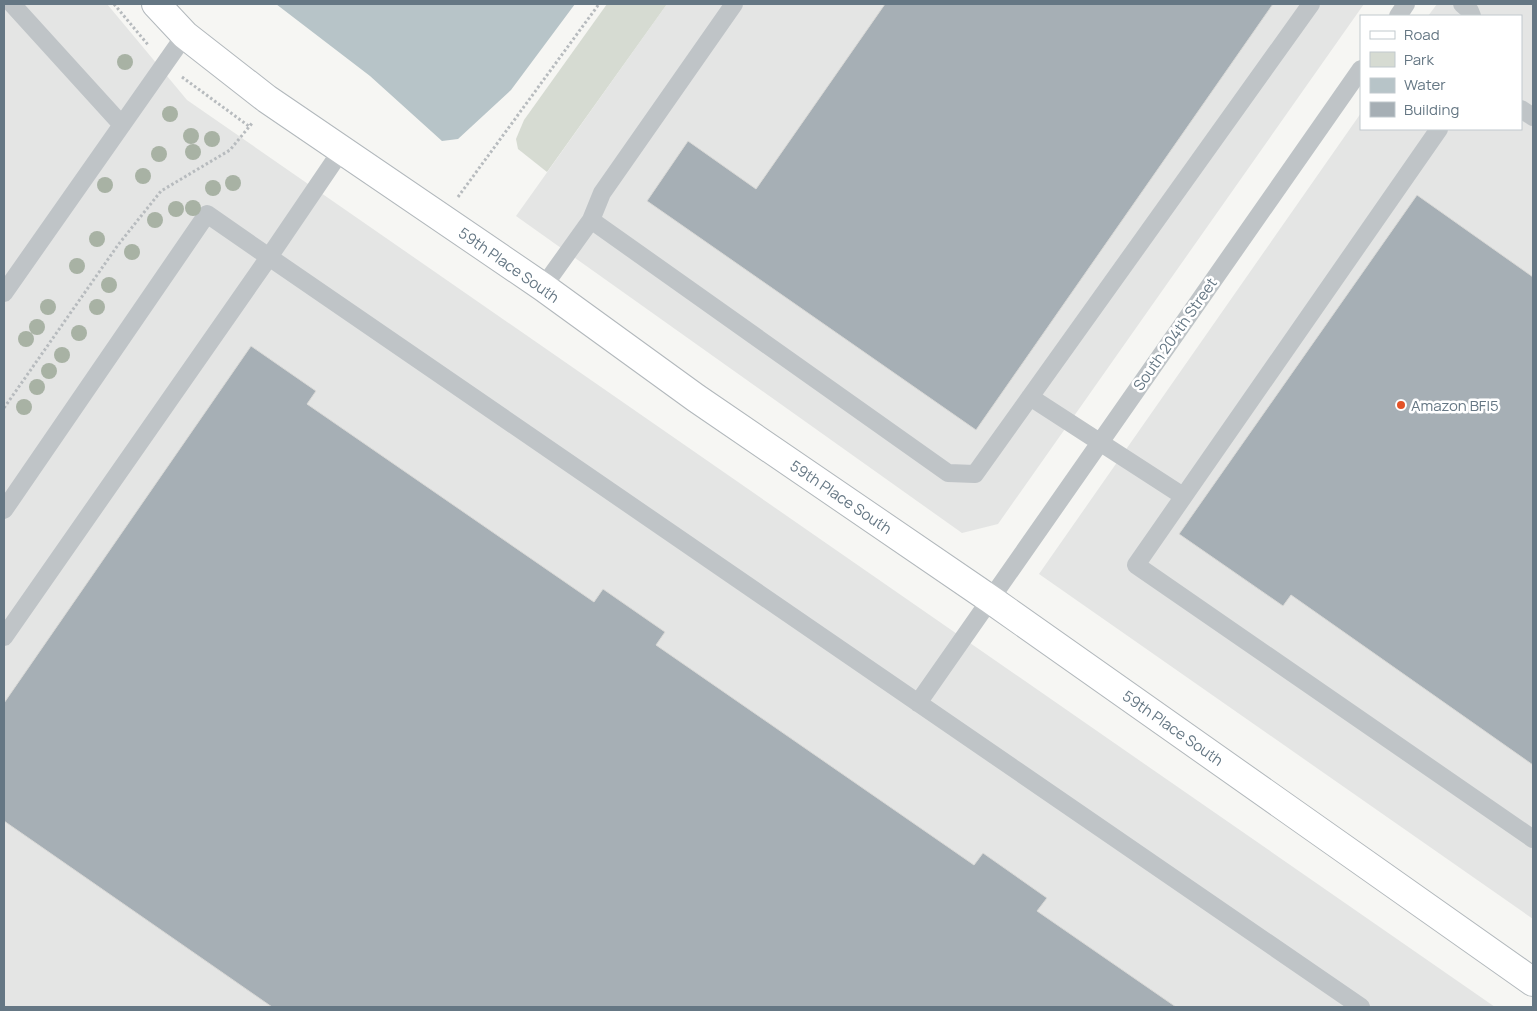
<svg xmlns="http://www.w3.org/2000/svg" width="1537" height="1011" font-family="Manrope,sans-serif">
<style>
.built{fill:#e4e5e4}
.green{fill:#d6dbd2}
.water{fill:#b7c4c8}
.building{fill:#a6afb5;stroke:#d8d8d6}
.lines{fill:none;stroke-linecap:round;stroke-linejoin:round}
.secondary-casing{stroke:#b2b8bc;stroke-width:30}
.path{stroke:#b7bbbe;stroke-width:3;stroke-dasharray:2.5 2.5;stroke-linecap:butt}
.lane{stroke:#bfc4c7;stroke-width:18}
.secondary{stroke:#fff;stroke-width:28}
.tree{fill:#a8b2a4}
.poi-dot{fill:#e35227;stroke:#fff;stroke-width:2}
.labels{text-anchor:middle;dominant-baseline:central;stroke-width:5;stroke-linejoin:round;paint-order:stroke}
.street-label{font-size:15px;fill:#657784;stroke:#fff}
.poi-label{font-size:15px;fill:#657784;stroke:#fff;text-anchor:start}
</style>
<rect width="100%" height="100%" fill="#f6f6f3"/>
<path class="built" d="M4,4H107L187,100L1495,1007H4Z
M667,4H1364L998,524L962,533L516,216Z
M1437,4H1533V919L1039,574L1361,113V129H1521V16H1428Z"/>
<path class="green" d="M607,4H667L547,172L518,149L516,139L524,120Z"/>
<path class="water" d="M276,4H575L511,90L458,139L442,141L370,76Z"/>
<path class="building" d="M885,4H1273L976,430L647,201L688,141L756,189Z
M1417,195L1533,277V765L1291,595L1283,606L1179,534Z
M251,346L316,391L307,404L594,602L603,589L665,632L656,645L974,865L983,853L1047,898L1037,911L1176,1007H272L4,821V703Z"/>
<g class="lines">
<defs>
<path id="secondary" d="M156,4L185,35L267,99L543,287L696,398L990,599L1533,982"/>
</defs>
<use href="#secondary" class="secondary-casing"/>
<path class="path" d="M114,4L149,46
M182,77L250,127
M458,197L599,4
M4,408L118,245L161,191L230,150L253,122"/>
<path class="lane" d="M12,4L122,125
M1462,4L1470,11L1472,16
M1398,16L1406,4
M1521,109L1533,117
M1439,129L1136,565L1533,839
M341,151L269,257L1361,1007
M591,220L948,473L975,474L1311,4
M543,287L591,220L602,193L734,4
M4,293L185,35
M1030,397L1183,496
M4,510L207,214L269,257L4,637
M918,703L1361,69"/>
<use href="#secondary" class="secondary"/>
</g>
<g class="tree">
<circle cx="125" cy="62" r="8"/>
<circle cx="170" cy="114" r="8"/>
<circle cx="191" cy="136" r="8"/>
<circle cx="212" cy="139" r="8"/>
<circle cx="193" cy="152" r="8"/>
<circle cx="159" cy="154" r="8"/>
<circle cx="143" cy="176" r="8"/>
<circle cx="233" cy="183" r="8"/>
<circle cx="105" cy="185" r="8"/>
<circle cx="213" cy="188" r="8"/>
<circle cx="193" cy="208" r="8"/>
<circle cx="176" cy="209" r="8"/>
<circle cx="155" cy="220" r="8"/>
<circle cx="97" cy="239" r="8"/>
<circle cx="132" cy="252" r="8"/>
<circle cx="77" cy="266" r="8"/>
<circle cx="109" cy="285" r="8"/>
<circle cx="48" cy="307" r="8"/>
<circle cx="97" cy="307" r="8"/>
<circle cx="37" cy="327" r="8"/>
<circle cx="79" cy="333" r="8"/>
<circle cx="26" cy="339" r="8"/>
<circle cx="62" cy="355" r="8"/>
<circle cx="49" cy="371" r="8"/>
<circle cx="37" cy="387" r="8"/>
<circle cx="24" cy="407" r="8"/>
</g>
<circle class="poi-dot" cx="1401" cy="405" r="5"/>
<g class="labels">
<g class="street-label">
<text transform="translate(509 265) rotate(35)">59th Place South</text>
<text transform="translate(1175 334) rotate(-55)">South 204th Street</text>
<text transform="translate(841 497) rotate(34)">59th Place South</text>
<text transform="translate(1173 728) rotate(35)">59th Place South</text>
</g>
<g class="poi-label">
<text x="1411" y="405">Amazon BFI5</text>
</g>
</g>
<rect width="1537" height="1011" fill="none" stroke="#657784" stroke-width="10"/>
<rect x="1360" y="15" width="162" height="115" fill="#ffffff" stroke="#c1c9ce"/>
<rect x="1370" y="31" width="25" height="8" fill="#ffffff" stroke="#c1c9ce"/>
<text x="1404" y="40" font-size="15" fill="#657784">Road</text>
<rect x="1370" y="52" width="25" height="15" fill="#d6dbd2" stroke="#c1c9ce"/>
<text x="1404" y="65" font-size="15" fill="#657784">Park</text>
<rect x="1370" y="78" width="25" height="15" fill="#b7c4c8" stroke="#c1c9ce"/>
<text x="1404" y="90" font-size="15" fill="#657784">Water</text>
<rect x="1370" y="102" width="25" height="15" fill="#a6afb5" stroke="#c1c9ce"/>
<text x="1404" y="115" font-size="15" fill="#657784">Building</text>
</svg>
